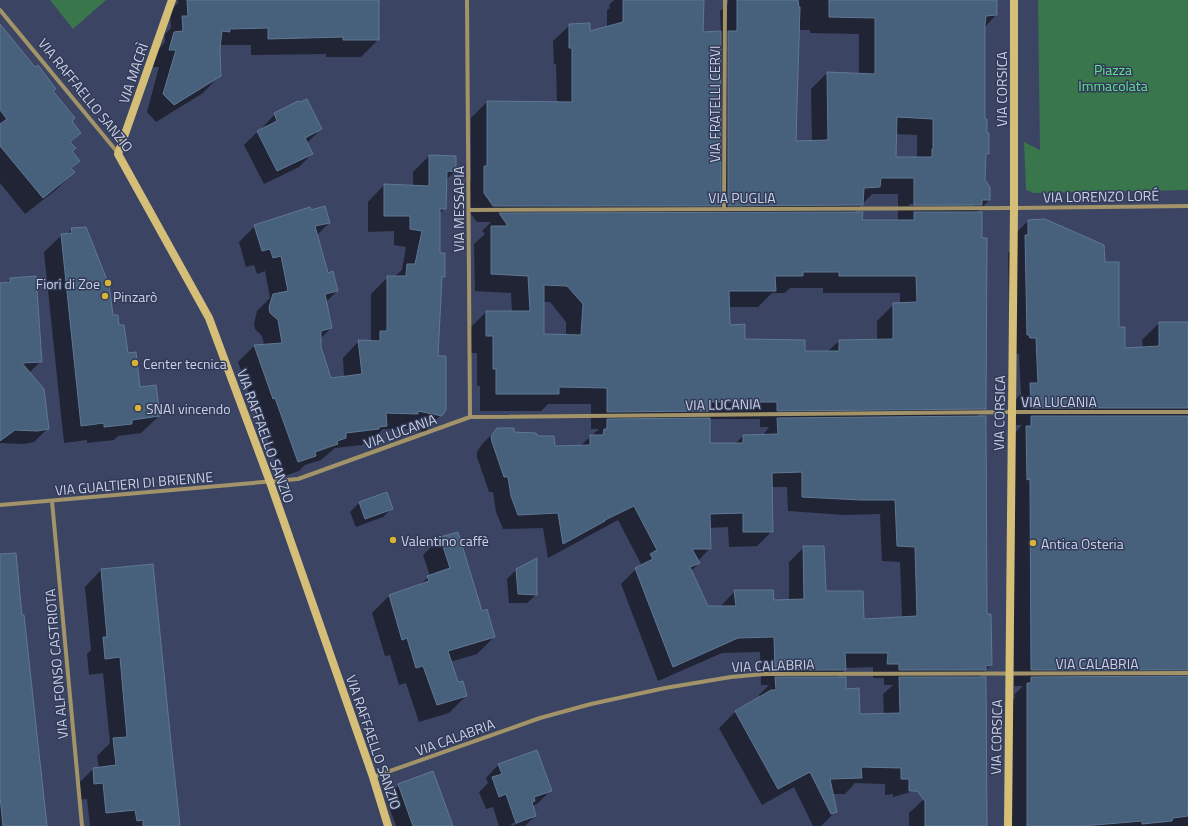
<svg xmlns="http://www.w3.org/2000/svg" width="1188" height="826" font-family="'Titillium Web',sans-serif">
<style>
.park{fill:#39764c}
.shadow{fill:#0007;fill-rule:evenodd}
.building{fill:#47607b;stroke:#5f7895;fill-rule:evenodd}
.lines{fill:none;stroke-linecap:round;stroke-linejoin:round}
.street{stroke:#a29368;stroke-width:4}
.secondary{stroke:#d5be78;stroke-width:8}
.poi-dot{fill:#d9b434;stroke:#313a58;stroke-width:1.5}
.labels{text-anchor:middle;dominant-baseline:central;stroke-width:3;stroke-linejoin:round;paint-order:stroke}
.park-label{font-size:14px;fill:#62e38d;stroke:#313a58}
.street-label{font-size:14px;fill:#cbd1e4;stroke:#313a58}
.poi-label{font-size:14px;fill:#cbd1e4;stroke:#313a58;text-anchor:start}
</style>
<rect width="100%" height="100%" fill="#3c4463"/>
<path class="park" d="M50,0H106L73,29Z
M1038,0H1188V190L1034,193L1026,190L1024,142L1040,150Z"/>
<path class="shadow" d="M178,0H378V40L361,57H326V54L251,55V45H219L220,75L203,93L156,122L147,112L159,67H153L158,50L165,42V34L171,28L170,11L178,3Z
M614,0H703L702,33L721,32L720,11L728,4V0H996V15L985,27L984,119L988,154L984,157V181L989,200L976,213L985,408L976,417L986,615L991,665L978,678L986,826H909V813L924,799L921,789L893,797V794L885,795V784L855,783L845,794H832L836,811L821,826H813L794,787L762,805L719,728L735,712L760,698L759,695L769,685H761L760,652L722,653L658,681L621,584L641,564L618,520L548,558L543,528L503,529L496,512L493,492H489L477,457V452L482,444L497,429L514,433L537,437L554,447L580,446L599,429H591V404H548L541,411H480V386H477V353H469V329L486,312H512L511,293L475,291L474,244L485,234L482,231L491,222H477L468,210V183L471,180V118L487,102H557L556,64H554L553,41L570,25L589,32L607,27V10L610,8L609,5ZM799,30H810V33L859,34V74L827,73L811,89L812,142H795ZM896,134L917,135V158H895ZM872,194H898V221H861L854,213ZM909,204H974V206H909ZM790,288H823V293H900V304H894L877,321V340L839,341L827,352H804L744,340L729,326L728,307H758L772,293H785ZM543,302H550L566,322V335H543ZM709,419H760V427H769L763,435L743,436L735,444H709ZM771,487H787L788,511L845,515L880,514L882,561L900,562L902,617L863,620L825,592L804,547L789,562V601H773L735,591L720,607H707L691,571L699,563L698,561L710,548L709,528L728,527L729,547L757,546L772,531ZM873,667V678H884V685H893L883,694L884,715H859L845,690L836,678L845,670L844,668Z
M0,26L52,91L71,121L80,133L70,143L71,152L78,161L71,169L74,172L57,189L25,214L0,183Z
M275,114L321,129L307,143L312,154L299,167L264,184L244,145L258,131L262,129V128Z
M429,156L455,171L446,180L445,208L439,214V253L444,277L441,279L437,357H445V410L425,432L403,428L401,430L383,429L370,442L364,443L362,445L335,448L321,460L305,465L299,471L281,477L259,414L257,415L238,362L254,346L264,345L262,336L255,329L254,324L257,311L270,298L265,271L257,274L254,265L246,267L239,242L255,226L310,212L329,223L317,235L327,274L337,291L326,302L331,328L320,339V347L331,379L344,377L343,358L359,341L371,342V294L388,277H394L402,270L406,247L394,245V231L368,232V202L384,185L413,186V172Z
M1028,221L1104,263L1118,328L1124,349L1143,348L1142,340L1159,323H1188V826H1010L1011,702L1015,698L1014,695L1023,686H1014L1013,495L1014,434L1022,425H1014V401L1021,394L1019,354H1013L1010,352L1008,253L1012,250L1011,238Z
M72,229L112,316L118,326L139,388L159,416L141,433L118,436L114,440L87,443V440L64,443L44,252L62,235H66Z
M10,279L41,361L29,373L48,428L34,442L23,444L0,443V284L6,283Z
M386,493L392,508L383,517L356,527L350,512L359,503Z
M441,538L494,637L477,654L450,662L457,684L466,696L449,713L419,722L406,683L399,685L390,655L385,656L372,613L389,596L418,586L430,576L423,555Z
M0,555L46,826H0Z
M101,570L178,826H90L87,799L78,800L77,785L93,769L99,768L97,756L110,743L103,673L89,675L87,654L91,650L85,587Z
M516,570L536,595L527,603H509L507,579Z
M499,764L551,790L537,804L532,806L535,816L525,826H499L493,807L486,809L479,792L488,783L486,778ZM521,820V822L512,826L511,824Z
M399,785L452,826H396L386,798Z"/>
<path class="building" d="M187,0H379V40H343V37L268,39V28L229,29L230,32L222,31L220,48L221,76L174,105L163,94L176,50H169L174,32L183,31L182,16H188Z
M623,0H704L703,32L721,31V206H493L484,193V166H487V101L572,102V48H569V24L590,23V31L623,22Z
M737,0H798L799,7H800L796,141L828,140L827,72L875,74V18L829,17V0H997V15L986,16L985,25V119H987V133H989V154H986L985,180L990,187V200H982V205H914V178H881L880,187L864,188L863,205L728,206V31H737ZM897,117L933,119V149H932V157H896Z
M0,24L35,67L38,65L56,89L53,91L75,118L72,121L81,133L70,142L76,148L72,151L80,161L71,168L75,172L43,198L0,146V124L7,119L0,110Z
M307,99L322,129L305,138L313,154L277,171L257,131L277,121L274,113L298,101L300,102Z
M429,155L456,156V172L447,171L446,209H440V253H445V277H442L438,356H446V410L442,416L418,411V414L386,413L387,426L379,427V429L346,433V438L337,441L338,444L315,452L316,456L298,462L275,398L273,399L254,345L282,343L278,320L270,313L269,307L273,294L288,291L281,256L273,258L270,249L262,251L254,225L310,207L311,210L325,206L330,223L315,226L328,273L333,271L338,291L325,294L332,328L321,331V347L331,378L362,374L358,340L380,341V331H387V276H406L407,264H415L422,231L410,229V216H384V184L429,186Z
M863,212L862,220H914V212H982V238H987L986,409L777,411V402H709V411L607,412V388L559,387V394H496V369H493V336H486V311H530L528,276L491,274V226H508L499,213ZM803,272H839V276H916L917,302L893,303V339L839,340V351H805V340L745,339V324L730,325L729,291H776L775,276H803ZM544,285L567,286L583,304L581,335L544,334Z
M1045,219L1104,245L1105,262H1119V327H1125V348L1159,346V322H1188V408H1031L1030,383H1038L1036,338H1030L1029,335H1027L1025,235H1028V220Z
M86,227L109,285L113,315H118L119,325H124L128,353L136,352L140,387L156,385L160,416L132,420V424L104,427V423L81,426L61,234L72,233L71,228Z
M36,276L42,362L22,363L44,389L49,429L37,431L15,430L0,441V283L10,282V278Z
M986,416L987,614H991L992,665L986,666V670H899V664H887L888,653H845L846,670H775L774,637L738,638L673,667L635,568L653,559L650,554L657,550L634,506L605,520V521L563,544L558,513L518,515L511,496L508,477H504L492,442L491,436L497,428H514V432L536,433L538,436H554L555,446L590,445V435H603L604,429H607V419L710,418V443H743V435L778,434L777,418ZM802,472V497L861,500H895L897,546L915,547L917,616L864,619L863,591H826L824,546H803L804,599L774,600L773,590H734L736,606H708L690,567L700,563L692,549H711L710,514L743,513V532H773L772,473Z
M1031,416H1188V670H1031L1030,479L1027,480L1026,426H1031Z
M387,492L393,509L365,519L359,502Z
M458,532L482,611L487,609L495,637L448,651L458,682L463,681L467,696L437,705L423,666L416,668L407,638L402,640L389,595L429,581L427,576L450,568L440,537Z
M16,553L22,615H24L47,826H3L0,796V554Z
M537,558V595L518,594L516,569Z
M153,564L170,733L180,826H143V820L137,821L135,810L106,813L103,783L94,784L93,768L116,765L113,738L127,737L120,657L105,659L103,637H107L101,569Z
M1188,676V816L1173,818L1172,821L1142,824V821L1083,826H1027V683H1031V677Z
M775,677H846V689L859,688L860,714L900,713L899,677H986L987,826H925V801L917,791H909V779H901V768L861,767L862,778L830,779L837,812L831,814L810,772L778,789L735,711L771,690H776Z
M537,750L552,791L534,797L535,801L532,802L536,816L516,823L506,794L499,797L492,777L502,774L498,764Z
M433,771L453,826H413L398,784Z"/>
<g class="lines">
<path class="street" d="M467,0L470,417
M0,10L118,153
M724,208L725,0
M470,210L1014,208L1188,206
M52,501L82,826
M0,505L298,479L470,417L1012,412H1188
M373,777L540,718L591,704L665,688L731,677L764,674L1188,673"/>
<path class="secondary" d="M172,0L118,154L209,318L270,482L373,777L388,826
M1008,826L1014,208V0"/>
</g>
<g class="poi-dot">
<circle cx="108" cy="283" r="4"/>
<circle cx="105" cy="296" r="4"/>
<circle cx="135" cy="363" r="4"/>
<circle cx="138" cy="408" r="4"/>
<circle cx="393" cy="540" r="4"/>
<circle cx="1033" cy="543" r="4"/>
</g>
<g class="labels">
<g class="park-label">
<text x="1113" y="69">Piazza<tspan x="1113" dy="16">Immacolata</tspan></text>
</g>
<g class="street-label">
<text transform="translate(133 73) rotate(-71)">VIA MACRÌ</text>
<text transform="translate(1001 89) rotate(-90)">VIA CORSICA</text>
<text transform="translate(86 95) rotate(51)">VIA RAFFAELLO SANZIO</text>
<text transform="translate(714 104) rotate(-90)">VIA FRATELLI CERVI</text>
<text transform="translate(1101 196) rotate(-1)">VIA LORENZO LORÉ</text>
<text x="742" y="197">VIA PUGLIA</text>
<text transform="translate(458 209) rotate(-90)">VIA MESSAPIA</text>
<text x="1059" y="401">VIA LUCANIA</text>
<text transform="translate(723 404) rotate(-1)">VIA LUCANIA</text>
<text transform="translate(999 413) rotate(-89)">VIA CORSICA</text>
<text transform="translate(400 431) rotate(-20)">VIA LUCANIA</text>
<text transform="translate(266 436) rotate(70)">VIA RAFFAELLO SANZIO</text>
<text transform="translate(134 483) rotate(-5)">VIA GUALTIERI DI BRIENNE</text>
<text x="1097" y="663">VIA CALABRIA</text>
<text transform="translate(56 664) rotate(-95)">VIA ALFONSO CASTRIOTA</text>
<text transform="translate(773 665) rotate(-2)">VIA CALABRIA</text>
<text transform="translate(455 737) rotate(-20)">VIA CALABRIA</text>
<text transform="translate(996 737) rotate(-89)">VIA CORSICA</text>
<text transform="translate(374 742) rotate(71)">VIA RAFFAELLO SANZIO</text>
</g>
<g class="poi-label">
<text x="100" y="283" text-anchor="end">Fiori di Zoe</text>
<text x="113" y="296">Pinzarò</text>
<text x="143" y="363">Center tecnica</text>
<text x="146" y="408">SNAI vincendo</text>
<text x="401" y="540">Valentino caffè</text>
<text x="1041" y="543">Antica Osteria</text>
</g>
</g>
</svg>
